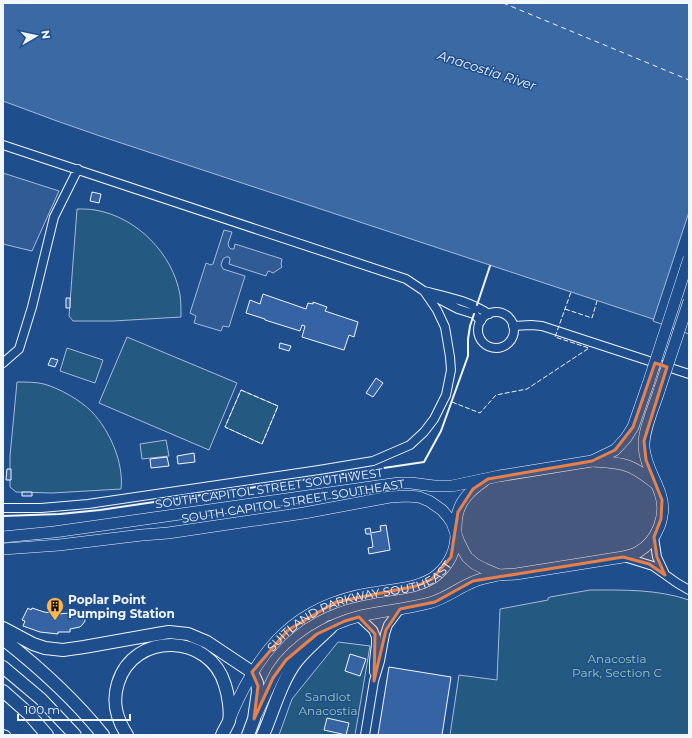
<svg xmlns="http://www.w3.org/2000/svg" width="692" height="738" font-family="Montserrat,sans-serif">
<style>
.green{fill:#245a82;stroke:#a8bbd7}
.parking{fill:#305b95;stroke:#a8bbd7}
.water{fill:#3b69a3;stroke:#a8bbd7}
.pier{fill:#1f4e8c;stroke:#a8bbd7}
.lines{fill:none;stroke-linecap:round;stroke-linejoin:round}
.ferry{stroke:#f2f6ff;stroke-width:1;stroke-dasharray:5 4;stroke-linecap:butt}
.building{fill:#3563a3;stroke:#f2f6ff}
.minor-casing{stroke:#f2f6ff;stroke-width:10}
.major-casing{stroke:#f2f6ff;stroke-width:12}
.highway-casing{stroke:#f2f6ff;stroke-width:14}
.minor{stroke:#1f4e8c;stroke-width:8}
.major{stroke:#1f4e8c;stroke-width:11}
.highway{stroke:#1f4e8c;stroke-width:12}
.major-bridge-casing{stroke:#f2f6ff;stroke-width:12;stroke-linecap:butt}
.major-bridge{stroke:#1f4e8c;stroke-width:11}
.fence{stroke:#f2f6ff;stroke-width:1;stroke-dasharray:5 2;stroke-linecap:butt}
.wall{stroke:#f2f6ff;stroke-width:2}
.marked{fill:#ea8049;fill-opacity:0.2;stroke:#ea8049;stroke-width:3;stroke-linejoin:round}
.labels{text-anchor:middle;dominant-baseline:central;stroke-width:3;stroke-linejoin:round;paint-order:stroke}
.street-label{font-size:12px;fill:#f2f6ff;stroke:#1f4e8c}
.poi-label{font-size:12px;font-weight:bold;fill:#f2f6ff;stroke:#1f4e8c;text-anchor:start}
.park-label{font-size:12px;fill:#97c8a6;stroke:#1f4e8c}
.water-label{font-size:13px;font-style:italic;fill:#f2f6ff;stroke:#1f4e8c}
</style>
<rect width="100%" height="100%" fill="#1f4e8c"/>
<path class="green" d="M77,209C83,209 89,209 95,210C137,217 173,254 180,295C181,302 181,310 181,317L113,321H73L69,316Z
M127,337L237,383L209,450L99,403Z
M67,348L103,360L95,383L60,371Z
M17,382C26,382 36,382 44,384C61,389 80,400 92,412C110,431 124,463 121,489L52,493L16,492L10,487V456Z
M241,390L278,406L262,444L225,427Z
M166,440L169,456L142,459L140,444Z
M590,590C623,590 657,589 689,600V735H450L459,675L497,680L500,609L548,600V598L550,597Z
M338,642L370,646L355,735H279L292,699Z"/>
<path class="parking" d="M3,173L59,191L32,251L3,244Z
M224,230L232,232L228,244L229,247L231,249H234L235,244L282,259L281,264L282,267L273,273L269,271H268L266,276L229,264L230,259L229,257H226L223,259L221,265L223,269L245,276L229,327L223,326L221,331L194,323L196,316L190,313L206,263L211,265L213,264Z"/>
<path class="water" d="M3,3H689V332L680,328L100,136L57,121L3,101Z"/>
<path class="pier" d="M689,212V334L653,321Z"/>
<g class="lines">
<path class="ferry" d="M503,3L689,80"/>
</g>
<path class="building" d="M92,192L101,194L99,203L90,201Z
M263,294L306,309L308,303L313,304V302L327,307L325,311L358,322L354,337L349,335L344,350L302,337L305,326L302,325L300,331L265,320V319L246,313L250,300L260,304Z
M66,298H70V308H66Z
M280,343L291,346L289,351L279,348Z
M51,358L58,360L55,367L48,365Z
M376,378L383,383L373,397L366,393Z
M194,453L195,462L178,464L177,456Z
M167,457L169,466L151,468L150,459Z
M7,469H11V480H6Z
M22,492H32V496H22Z
M386,525L390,550L369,554L368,548L373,547L371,534H366L365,529L370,528L371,533L381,531L380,526Z
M28,608L31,610L32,608L44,612L59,614L69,613L78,611V613H81L85,616V621L83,624L80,627L70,629V632H58V634L40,632L23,626L25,621L22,620Z
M350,654L366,659L360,676L345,671Z
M389,667L451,677L442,735H378Z
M327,718L349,723L346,735L324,730Z"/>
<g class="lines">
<defs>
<path id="minor" d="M3,145L406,279L424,291L437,310L445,327L450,357L451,370L446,395L434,419L424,432L410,445L373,461L319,470L88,504L41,508H3
M424,291C448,297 467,300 489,314
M435,297L458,309L474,314L481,321
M478 330a18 18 0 1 1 36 0a18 18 0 1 1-36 0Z
M513,326L531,325L542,326L689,374
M3,363L19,349L32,307L54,217L78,169
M654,537L657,557L664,572
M624,557L653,566L677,583L689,590
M359,617L373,630L376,637V644L374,661V672
M3,734L6,735
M365,735L374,681L380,661L385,634L388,625L400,609"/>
<g id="major">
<path d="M593,461C604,462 617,462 628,466C639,470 647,477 656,484"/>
<path d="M3,537L54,532L399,483H411L434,486H452L499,476L592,461L615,450L626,438L633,427L648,384"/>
<path d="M3,549L59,545L142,535L168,533L304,513L390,497L407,496L419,497L429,501L442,510L448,517L452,523L459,542L464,552L467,557L475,564L485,569L499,575L516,574L623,557C628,556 633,555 638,552C657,541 668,515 660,493C655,478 645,464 644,447C643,430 655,405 660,388"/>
<path d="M256,715C263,701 269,685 277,671C295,644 328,624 360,616C383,611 406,609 429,603C445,599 458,588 473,582C481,578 490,577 499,575"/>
<path id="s1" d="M230,718C258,650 295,605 372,593C393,589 421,589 438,574C449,564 456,550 456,534C456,528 456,522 457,516C460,500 471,490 484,481"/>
</g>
<path id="highway" d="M3,628L33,644L45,648L63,650L84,647L157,634L169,632L188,634L207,642L252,672L257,683L258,691L254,719L248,735
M3,639C40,668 74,699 103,735
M3,667L41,699L75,735
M3,691L29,714L47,735
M127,735C116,718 112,702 118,683C134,631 210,633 225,685C228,694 231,712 229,721C227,726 224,730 222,735
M263,735C273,712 281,682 296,662C306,649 320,638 331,627"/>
</defs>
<use href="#minor" class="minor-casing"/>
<use href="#major" class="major-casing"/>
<use href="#highway" class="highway-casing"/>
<use href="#minor" class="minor"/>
<use href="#major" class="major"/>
<use href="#highway" class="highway"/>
<defs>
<path id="major-bridge" d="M648,384L689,258
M660,388L689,301"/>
</defs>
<use href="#major-bridge" class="major-bridge-casing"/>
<use href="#major-bridge" class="major-bridge"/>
<path class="fence" d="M565,309L592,318L597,301
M241,390L278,406L262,444L225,427Z
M452,402L480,413L496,395L527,389L589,348L555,337L571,292"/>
<path class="wall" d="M477,305L490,266
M3,516L60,514L100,510L424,462L441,431L468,356V339L470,326L474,314"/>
</g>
<path class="marked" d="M655,363L667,367L644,441L646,460L662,500L661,519L654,537L657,557L665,575L649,564L623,557L473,581L435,602L400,609L386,630L374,681L375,634L359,617L345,621L317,634L286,660L273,678L254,719L258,686L252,672L288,630L336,602L416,586L432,579L451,557L458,512L473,489L488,479L592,461L615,450L633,427Z"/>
<defs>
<symbol id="building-pin" viewBox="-11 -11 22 30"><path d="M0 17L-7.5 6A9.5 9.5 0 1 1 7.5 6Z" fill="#ffb74d" stroke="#1f4e8c"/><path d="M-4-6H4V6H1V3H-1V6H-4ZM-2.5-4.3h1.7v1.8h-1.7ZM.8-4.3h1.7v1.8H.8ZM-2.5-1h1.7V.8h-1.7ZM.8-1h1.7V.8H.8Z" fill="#111"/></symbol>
</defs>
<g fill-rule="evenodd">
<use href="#building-pin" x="45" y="596" width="20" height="27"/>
</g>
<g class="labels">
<g class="street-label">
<text transform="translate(269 488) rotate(-8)">SOUTH CAPITOL STREET SOUTHWEST</text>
<text transform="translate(293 501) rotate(-9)">SOUTH CAPITOL STREET SOUTHEAST</text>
<text stroke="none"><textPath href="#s1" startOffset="182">SUITLAND PARKWAY SOUTHEAST</textPath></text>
</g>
<g class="poi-label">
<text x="68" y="599">Poplar Point<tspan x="68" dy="14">Pumping Station</tspan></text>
</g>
<g class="park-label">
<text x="617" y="658">Anacostia<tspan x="617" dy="14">Park, Section C</tspan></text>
<text x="328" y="696">Sandlot<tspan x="328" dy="14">Anacostia</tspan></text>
</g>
<g class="water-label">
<text transform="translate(487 70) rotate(18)">Anacostia River</text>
</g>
</g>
<rect width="692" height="738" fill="none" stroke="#f2f6ff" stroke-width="8"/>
<g transform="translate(36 36) rotate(81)" stroke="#1f4e8c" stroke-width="3" paint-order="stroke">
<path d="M0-3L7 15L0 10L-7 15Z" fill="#f2f6ff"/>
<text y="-6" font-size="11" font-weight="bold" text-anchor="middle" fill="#f2f6ff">N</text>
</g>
<path d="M18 714v6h112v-6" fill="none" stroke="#f2f6ff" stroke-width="2"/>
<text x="24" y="714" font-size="12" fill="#f2f6ff" stroke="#1f4e8c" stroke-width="3" paint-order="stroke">100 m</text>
</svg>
